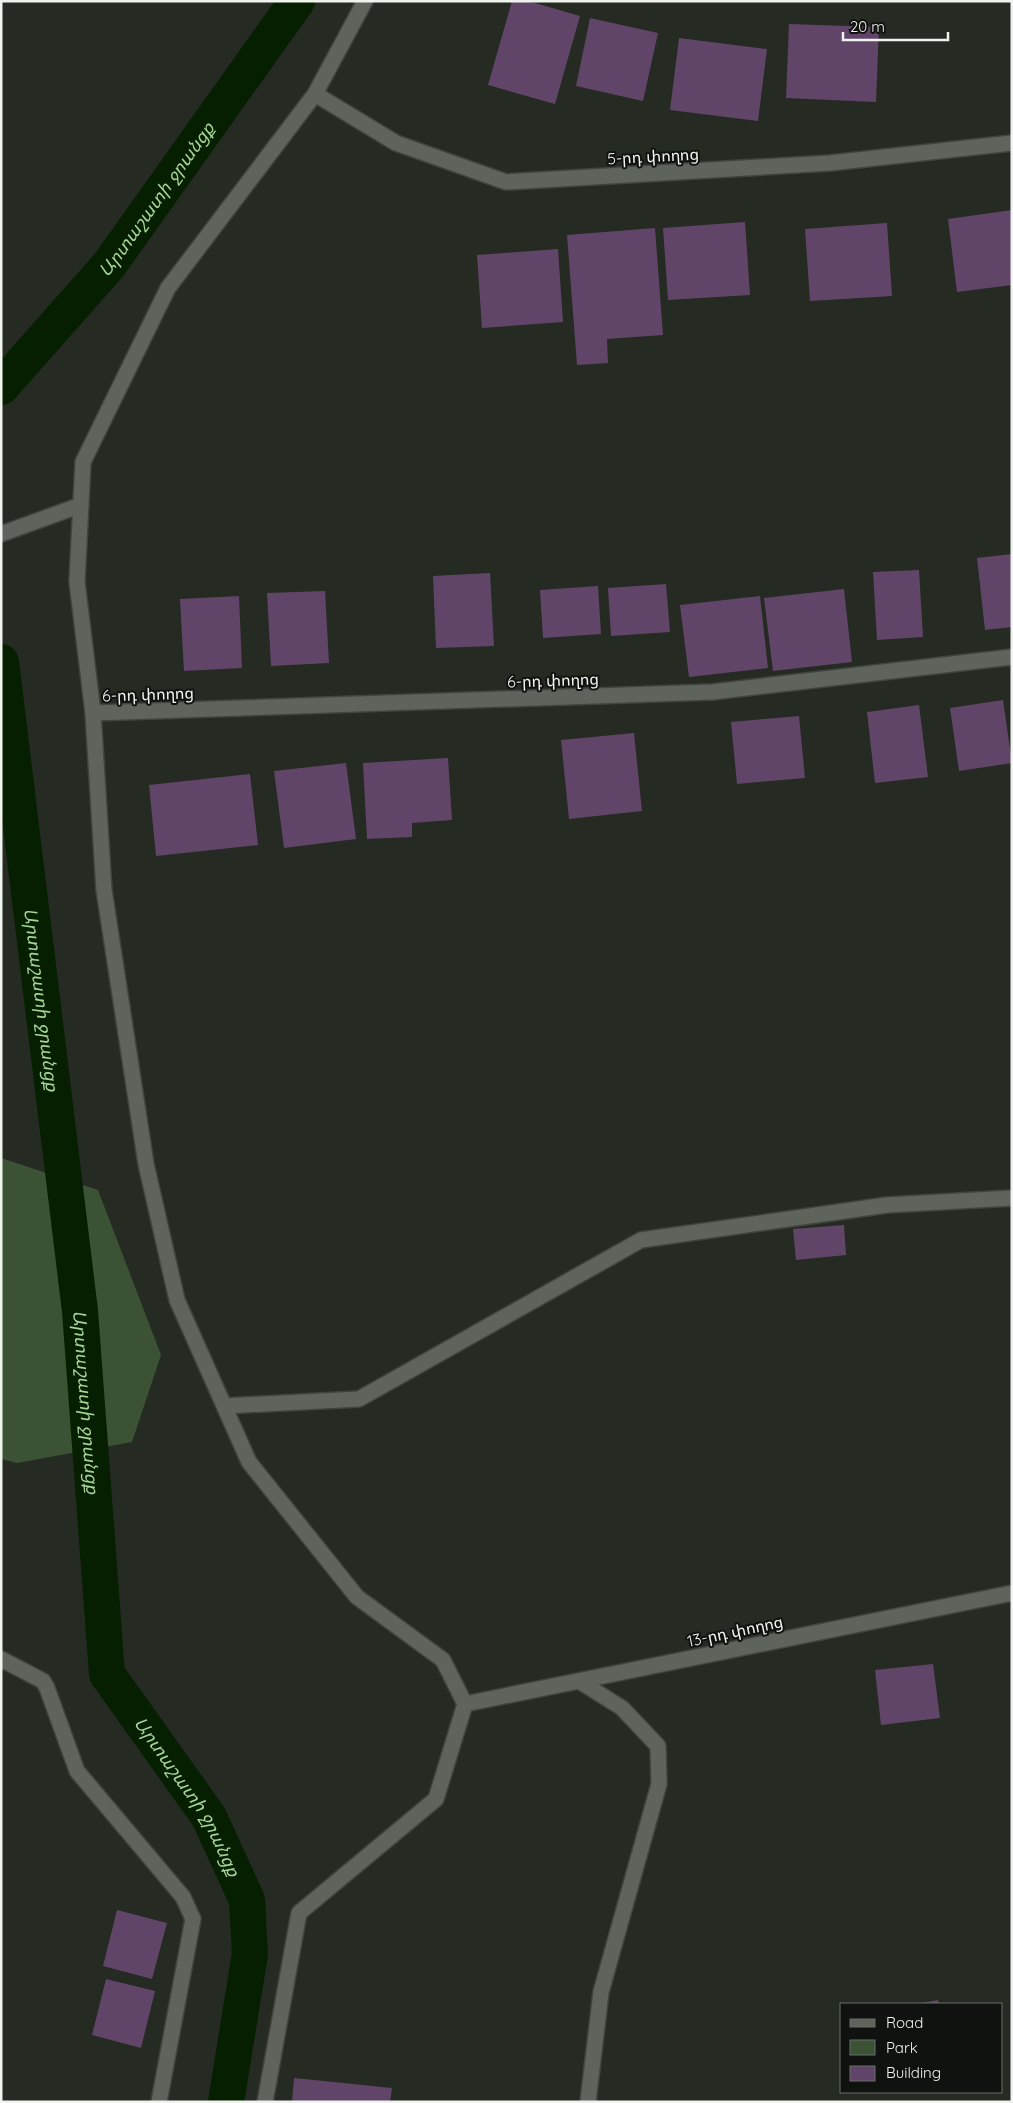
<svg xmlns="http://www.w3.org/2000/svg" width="1013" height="2103" font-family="Quicksand,'Noto Sans Armenian',sans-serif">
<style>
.green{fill:#3b5334}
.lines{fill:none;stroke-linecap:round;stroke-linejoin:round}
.canal{stroke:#061f00;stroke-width:36}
.building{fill:#614568}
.minor-casing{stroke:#40443e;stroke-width:18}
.minor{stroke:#5e645c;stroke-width:15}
.labels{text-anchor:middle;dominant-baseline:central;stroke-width:4;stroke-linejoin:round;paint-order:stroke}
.street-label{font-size:16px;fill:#eff3ee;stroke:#10120f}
.water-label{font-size:18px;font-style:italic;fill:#a6d597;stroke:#10120f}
</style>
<rect width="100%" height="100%" fill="#252a23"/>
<path class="green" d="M1,1158L98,1190L161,1355L132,1442L17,1463L1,1459Z"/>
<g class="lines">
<g class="canal">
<path id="s1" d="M1,387L109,265L297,1"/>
<path id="s2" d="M1,662L80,1311L107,1674L209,1817L247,1900L250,1954L226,2102"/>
</g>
</g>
<path class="building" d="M512,1H528L580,16L555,104L488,85Z
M590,18L658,33L643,101L576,86Z
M789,24L879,27L876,102L786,98Z
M679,38L767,49L758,121L670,110Z
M1012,210V285L957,292L948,219Z
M745,222L750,295L668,300L663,228Z
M887,223L892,296L810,301L805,229Z
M655,228L663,335L607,339L608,363L577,365L567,235Z
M558,249L563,322L482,328L477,255Z
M1012,554V627L985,630L977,558Z
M919,570L923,637L877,640L873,572Z
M490,573L494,646L436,648L433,576Z
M666,584L670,632L611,636L608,588Z
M598,586L601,634L543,638L540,590Z
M844,589L852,662L773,671L764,598Z
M325,591L329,663L271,666L267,593Z
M239,596L242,668L184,671L180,599Z
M760,596L768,668L689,677L680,605Z
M1003,700L1012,763L959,771L950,708Z
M919,705L928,777L875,783L867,712Z
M799,716L805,778L737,784L731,722Z
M634,733L642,811L569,819L561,740Z
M448,758L452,820L412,823V837L367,839L363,763Z
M346,763L356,839L284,848L274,771Z
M250,774L258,845L156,856L149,785Z
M844,1225L846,1255L796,1260L793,1229Z
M933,1664L940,1718L881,1725L875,1670Z
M117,1910L167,1923L152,1979L103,1966Z
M106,1979L155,1991L141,2048L92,2035Z
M938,2000L939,2004H922V2003Z
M294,2078L392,2088L390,2102H292Z"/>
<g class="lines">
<defs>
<path id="minor" d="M315,94L396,143L506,182L830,163L1012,143
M1,534L81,505
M93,713L712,692L1012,657
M224,1406L359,1399L641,1240L887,1205L1012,1198
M1,1659L43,1681L47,1688L77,1771L183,1897L193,1919L159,2102
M579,1681L622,1708L658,1746L659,1784L601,1992L588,2102
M465,1704L1012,1593
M265,2102L299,1913L436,1799L465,1704L443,1660L357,1597L249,1462L177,1300L146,1164L104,890L93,713L77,582L83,462L168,288L315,94L365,1"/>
</defs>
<use href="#minor" class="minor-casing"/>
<use href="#minor" class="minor"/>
</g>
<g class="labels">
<g class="street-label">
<text transform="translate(653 156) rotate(-3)">5-րդ փողոց</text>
<text transform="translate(553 680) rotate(-2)">6-րդ փողոց</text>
<text transform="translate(148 694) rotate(-2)">6-րդ փողոց</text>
<text transform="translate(735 1631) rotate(-12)">13-րդ փողոց</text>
</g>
<g class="water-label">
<text stroke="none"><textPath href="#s1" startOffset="244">Արտաշատի ջրանցք</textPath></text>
<text stroke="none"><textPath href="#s2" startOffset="340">Արտաշատի ջրանցք</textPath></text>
<text stroke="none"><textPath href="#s2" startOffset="745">Արտաշատի ջրանցք</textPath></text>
<text stroke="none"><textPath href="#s2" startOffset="1165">Արտաշատի ջրանցք</textPath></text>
</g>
</g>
<rect width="1013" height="2103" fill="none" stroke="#eff3ee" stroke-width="5"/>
<rect x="840" y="2003" width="162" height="90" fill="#10120f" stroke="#696c68"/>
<rect x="850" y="2019" width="25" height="8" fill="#5e645c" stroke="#696c68"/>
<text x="886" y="2028" font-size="15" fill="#eff3ee">Road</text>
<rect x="850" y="2040" width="25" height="15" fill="#3b5334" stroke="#696c68"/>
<text x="886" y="2053" font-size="15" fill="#eff3ee">Park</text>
<rect x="850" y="2066" width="25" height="15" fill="#614568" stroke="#696c68"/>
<text x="886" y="2078" font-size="15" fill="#eff3ee">Building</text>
<path d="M843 32v8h105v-8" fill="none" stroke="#eff3ee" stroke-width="2.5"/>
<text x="850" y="32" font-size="15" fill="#eff3ee" stroke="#10120f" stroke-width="4" paint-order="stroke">20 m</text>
</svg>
